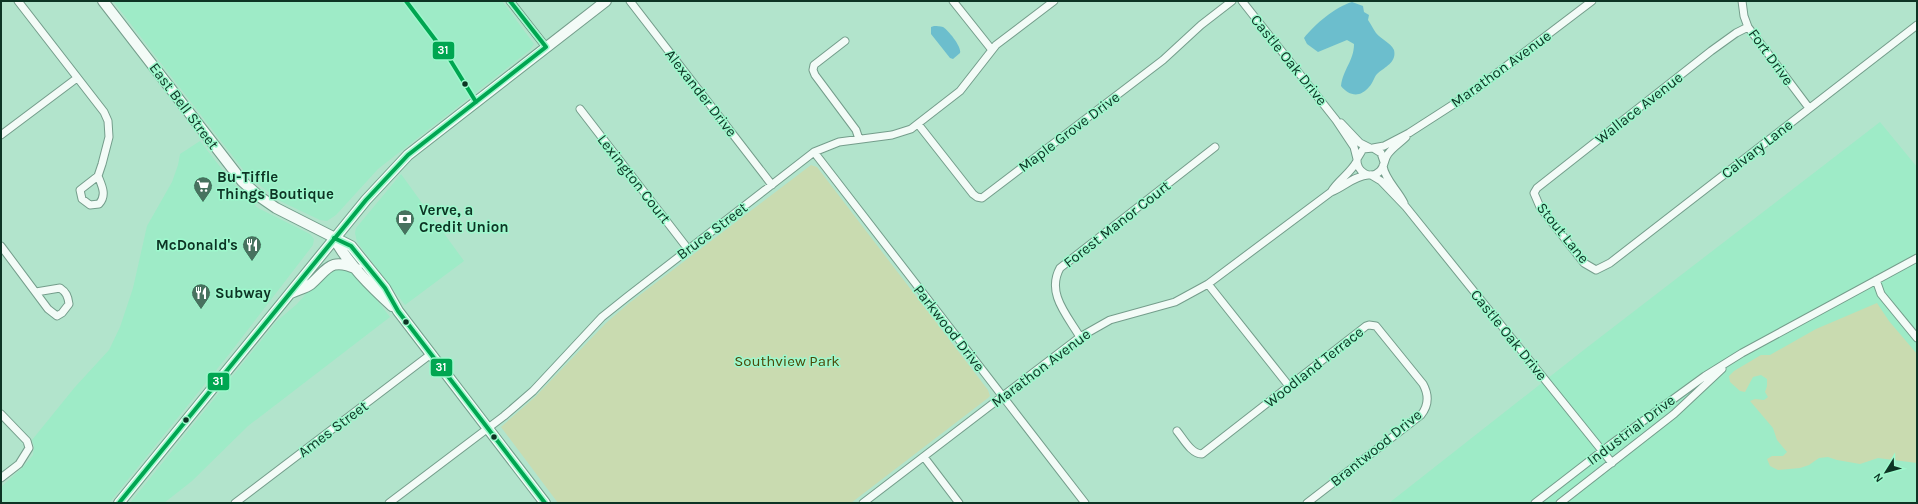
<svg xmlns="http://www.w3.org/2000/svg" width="1918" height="504" font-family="Karla,sans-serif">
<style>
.built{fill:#9eebc7}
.green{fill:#c9dbb0}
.water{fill:#6cbecd}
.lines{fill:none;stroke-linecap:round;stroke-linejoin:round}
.minor-casing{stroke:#749d8b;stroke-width:9}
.secondary-casing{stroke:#749d8b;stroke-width:12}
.minor{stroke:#f3fbf7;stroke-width:7}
.secondary{stroke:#f3fbf7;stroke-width:10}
.bus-1-casing{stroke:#9ef8cd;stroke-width:7}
.bus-1{stroke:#00a651;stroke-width:4}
.bus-dot{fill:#0d3424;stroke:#9ef8cd;stroke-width:1.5}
.labels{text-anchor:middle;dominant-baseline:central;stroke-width:3;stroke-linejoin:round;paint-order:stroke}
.street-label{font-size:15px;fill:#0d3424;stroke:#9ef8cd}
.poi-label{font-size:15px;font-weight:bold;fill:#0d3424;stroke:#9ef8cd;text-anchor:start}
.park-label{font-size:15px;fill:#4e4708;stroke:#9ef8cd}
.line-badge{stroke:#9ef8cd;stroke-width:1.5}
.badge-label{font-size:11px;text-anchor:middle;font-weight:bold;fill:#fff}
</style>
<rect width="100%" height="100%" fill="#b2e4cc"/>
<path class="built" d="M113,1H502L534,44L530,50L378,169L336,215L327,221L320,220L280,201L248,176Z
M1880,122L1917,167V503H1389L1585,349Z
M200,141L232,182L250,201L258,208L310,234L314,239L313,245L230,353L109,503H1V487L23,467L33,455L34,447L32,440L75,387L109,350L120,327L133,288L147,226L172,182L178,165L180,154Z
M401,174L464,261L405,305L357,242L355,233L356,228Z
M330,269H348L363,282L390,317L248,426L192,481L164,503H130L277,321L297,304L324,273Z"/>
<path class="green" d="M811,165L817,167L988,390L990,396L988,398L851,503H558L501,427L535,397L606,323L628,304Z
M1877,303L1889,321L1917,354V463L1878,458L1860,464L1837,460L1828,457L1819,458L1809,465L1800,468L1778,470L1770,466L1767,459L1772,456H1783L1787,452L1777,440L1773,428L1750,401L1755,399L1764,400L1768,397L1765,392L1767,386V379L1761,375L1753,377L1745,392L1740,391L1730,382L1729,376L1734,371L1761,355H1770L1816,329Z"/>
<path class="water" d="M1352,2L1363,6L1364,12L1369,15L1368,20C1371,24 1373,29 1376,33C1381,39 1391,43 1394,50C1397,63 1384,67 1377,74C1374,77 1373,83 1369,87C1360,98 1349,96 1341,86C1343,69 1354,61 1354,44L1347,40L1318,52L1307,44L1304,38C1315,24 1335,7 1352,2Z
M934,26C937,26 940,26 943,27C949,31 962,47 960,53L953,59L950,58L931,34V27Z"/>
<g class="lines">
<defs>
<path id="minor" d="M18,1L104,112L108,121L109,137L102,164L98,176L80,190L82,199L90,205L99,204C107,195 102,186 98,176
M510,1L546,47
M630,1L772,185
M953,1L992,50
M1242,1L1336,120L1354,147L1357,159
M1742,1L1744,16L1748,27L1809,108
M1748,27L1736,33L1711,51L1537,188L1534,193L1540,207L1584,263L1596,270L1610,263L1917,25
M845,41L814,65L813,70L815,75L856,130L859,139
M580,109L688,249
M1341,123L1360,143L1370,148
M918,124L973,194L977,197L982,198L1163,60L1201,25L1232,1
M1,135L77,78
M1373,148L1384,146L1409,133L1468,95L1592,1
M814,152L1085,503
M1384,162L1381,153L1373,148L1363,149L1357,159C1356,171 1370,181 1380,171C1385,166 1384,159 1388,154C1393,147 1400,143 1406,137
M1383,166C1385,180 1398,190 1404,203
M1371,175L1381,181L1406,207L1612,463
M1331,192C1338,180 1350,174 1357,161
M1,246L48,309L57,316L62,313L69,304C68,296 66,292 60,288L36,292
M1876,280L1881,294L1917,338
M1208,284L1289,386
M1080,337C1067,315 1046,293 1060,268L1215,147
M1,414L27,441L29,448L19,464L1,478
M1177,431C1183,438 1191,454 1202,454L1366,326L1369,325L1376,326L1423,384C1429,395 1429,405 1421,415L1307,503
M924,457L959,503
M235,503L431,354
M389,503L504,416L533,391L602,317L627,297L814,152L839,142L892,135L911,129L960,91L996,45L1054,1
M863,503L1080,337L1110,320L1175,302L1208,284L1331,192C1344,187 1354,176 1368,175
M1535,503L1610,445L1705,376L1742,353L1917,258
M1560,503L1674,414L1722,369"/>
<path id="secondary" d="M103,1L242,181L260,197L276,208L351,246L385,288L398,311L545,503
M334,238C348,264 370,286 392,306
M291,293C297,290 306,288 311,284C328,269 330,257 357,269
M119,503L366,200L408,155L606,1"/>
</defs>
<use href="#minor" class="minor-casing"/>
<use href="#secondary" class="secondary-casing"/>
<use href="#minor" class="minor"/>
<use href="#secondary" class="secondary"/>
<defs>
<path id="bus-1" d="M406,1L449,58L476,102
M510,1L546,47
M334,238L351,246L385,288L398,311L545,503
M119,503L366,200L408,155L546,47"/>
</defs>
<use href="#bus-1" class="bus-1-casing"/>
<use href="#bus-1" class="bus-1"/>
</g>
<defs>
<symbol id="supermarket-pin" viewBox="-11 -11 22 30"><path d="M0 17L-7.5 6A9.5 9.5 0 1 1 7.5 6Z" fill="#47725f" stroke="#9ef8cd"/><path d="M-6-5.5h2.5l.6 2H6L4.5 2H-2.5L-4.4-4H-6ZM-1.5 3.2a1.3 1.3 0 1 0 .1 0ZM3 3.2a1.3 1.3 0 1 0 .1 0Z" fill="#fff"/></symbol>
<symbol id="bank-pin" viewBox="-11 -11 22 30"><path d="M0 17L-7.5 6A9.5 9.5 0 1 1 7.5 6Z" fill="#47725f" stroke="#9ef8cd"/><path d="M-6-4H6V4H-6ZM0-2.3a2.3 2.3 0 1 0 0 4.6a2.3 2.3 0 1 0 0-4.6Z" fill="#fff"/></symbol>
<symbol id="restaurant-pin" viewBox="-11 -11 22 30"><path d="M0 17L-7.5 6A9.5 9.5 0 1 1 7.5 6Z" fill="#47725f" stroke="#9ef8cd"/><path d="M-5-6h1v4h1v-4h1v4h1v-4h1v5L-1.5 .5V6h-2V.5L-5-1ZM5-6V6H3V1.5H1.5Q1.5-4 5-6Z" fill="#fff"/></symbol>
</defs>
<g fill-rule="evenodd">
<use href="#supermarket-pin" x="192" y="175" width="22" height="30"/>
<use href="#bank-pin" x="394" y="208" width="22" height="30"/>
<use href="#restaurant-pin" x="241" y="234" width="22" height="30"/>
<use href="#restaurant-pin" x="190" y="282" width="22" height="30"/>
</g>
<g class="bus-dot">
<circle cx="465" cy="84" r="3.5"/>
<circle cx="406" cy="322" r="3.5"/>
<circle cx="186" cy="420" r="3.5"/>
<circle cx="494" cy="437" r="3.5"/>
</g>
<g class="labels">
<g class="street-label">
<text transform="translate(1771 57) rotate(54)">Fort Drive</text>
<text transform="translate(1289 60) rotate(51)">Castle Oak Drive</text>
<text transform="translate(1501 69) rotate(-36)">Marathon Avenue</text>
<text transform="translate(701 93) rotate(52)">Alexander Drive</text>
<text transform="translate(184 106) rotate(53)">East Bell Street</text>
<text transform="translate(1639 108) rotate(-38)">Wallace Avenue</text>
<text transform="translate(1069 132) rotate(-37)">Maple Grove Drive</text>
<text transform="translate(1757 149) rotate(-38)">Calvary Lane</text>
<text transform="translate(634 179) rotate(52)">Lexington Court</text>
<text transform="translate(1117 224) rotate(-38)">Forest Manor Court</text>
<text transform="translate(712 231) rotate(-37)">Bruce Street</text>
<text transform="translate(1563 233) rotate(51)">Stout Lane</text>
<text transform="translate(949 328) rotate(52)">Parkwood Drive</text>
<text transform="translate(1509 335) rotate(51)">Castle Oak Drive</text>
<text transform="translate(1314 367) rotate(-38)">Woodland Terrace</text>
<text transform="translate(1041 368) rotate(-37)">Marathon Avenue</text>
<text transform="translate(333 429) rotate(-37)">Ames Street</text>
<text transform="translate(1631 430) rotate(-37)">Industrial Drive</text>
<text transform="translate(1376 448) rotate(-39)">Brantwood Drive</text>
</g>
<g class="poi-label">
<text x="217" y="177">Bu-Tiffle<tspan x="217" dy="17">Things Boutique</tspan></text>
<text x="419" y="210">Verve, a<tspan x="419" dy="17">Credit Union</tspan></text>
<text x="238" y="245" text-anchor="end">McDonald's</text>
<text x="215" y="293">Subway</text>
</g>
<g class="park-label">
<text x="787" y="361">Southview Park</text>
</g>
</g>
<g class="line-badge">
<rect x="432" y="41" width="23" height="19" rx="4" fill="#00a651"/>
<rect x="430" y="358" width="23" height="19" rx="4" fill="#00a651"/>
<rect x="207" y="372" width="23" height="19" rx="4" fill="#00a651"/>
</g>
<g class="badge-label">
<text x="443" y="54">31</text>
<text x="441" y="371">31</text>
<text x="218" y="385">31</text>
</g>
<rect width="1918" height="504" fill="none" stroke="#0d3424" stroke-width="4"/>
<g transform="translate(1886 472) rotate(233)" stroke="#9ef8cd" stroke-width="3" paint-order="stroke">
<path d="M0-3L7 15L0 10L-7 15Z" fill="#0d3424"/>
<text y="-6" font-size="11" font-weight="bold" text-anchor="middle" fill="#0d3424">N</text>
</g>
</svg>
